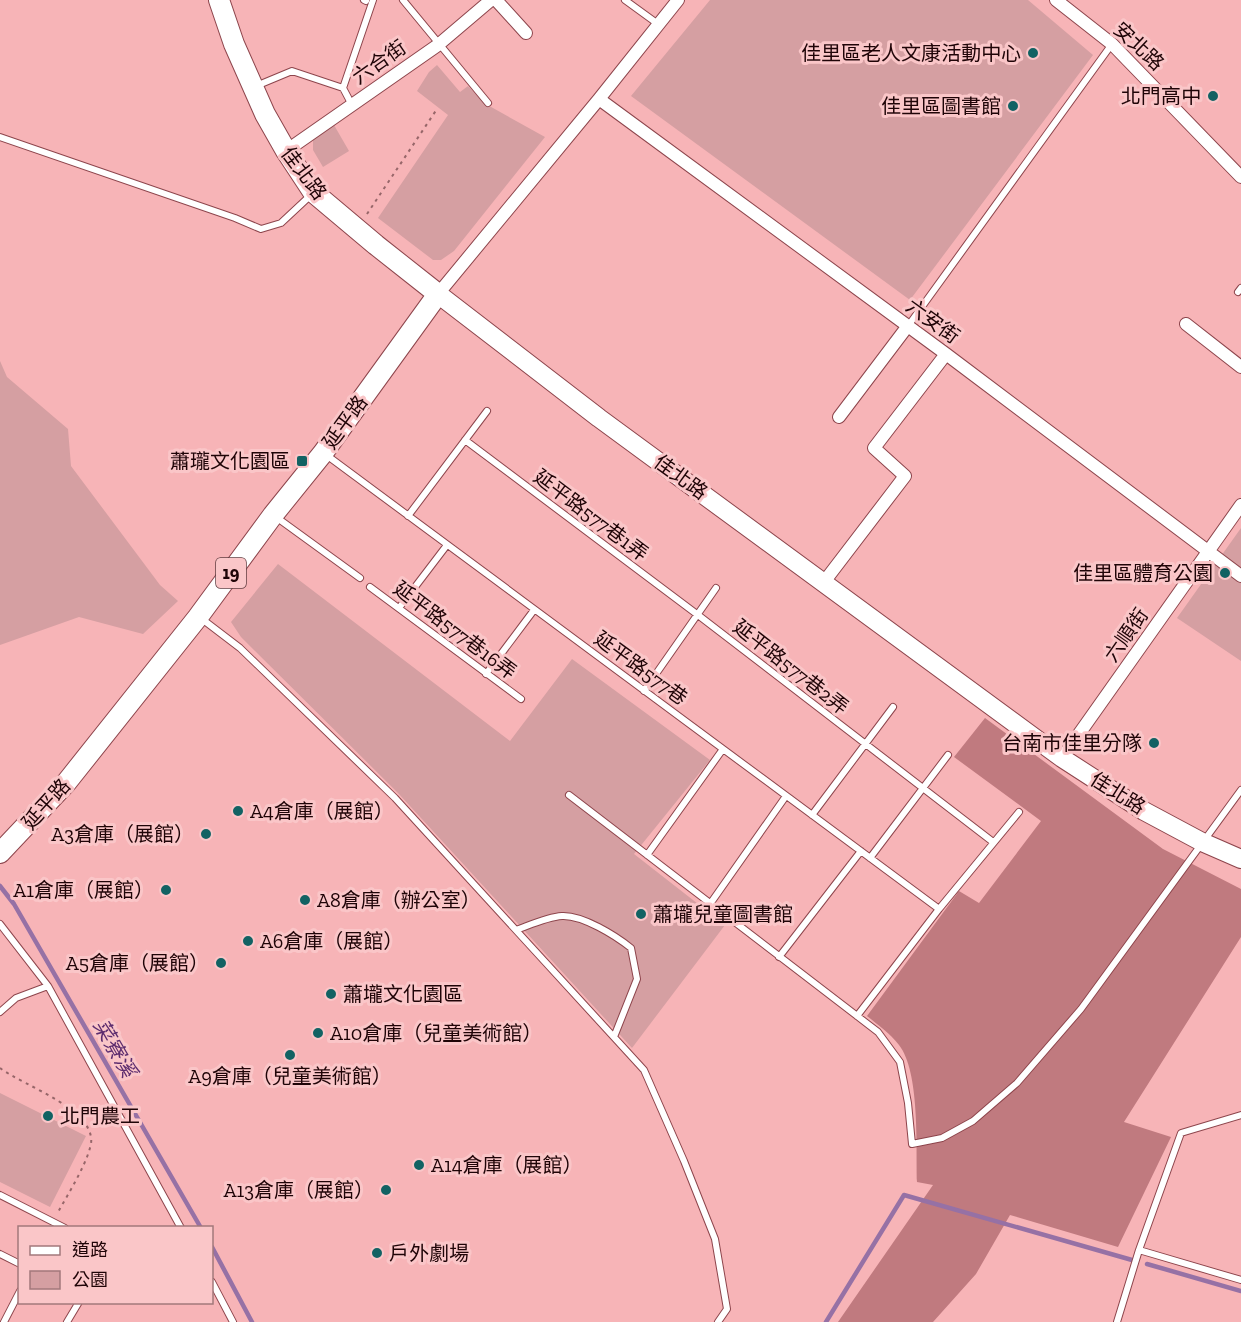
<svg xmlns="http://www.w3.org/2000/svg" width="1241" height="1322" font-family="'Zilla Slab','Noto Sans TC',serif">
<style>
.green{fill:#d59fa2}
.forest{fill:#c07a7f}
.lines{fill:none;stroke-linecap:round;stroke-linejoin:round}
.stream{stroke:#9671a5;stroke-width:4.5}
.lane-casing{stroke:#8d454c;stroke-width:8}
.street-casing{stroke:#8d454c;stroke-width:14}
.secondary-casing{stroke:#8d454c;stroke-width:20}
.primary-casing{stroke:#8d454c;stroke-width:22}
.path{stroke:#976669;stroke-width:2;stroke-dasharray:3 4.5;stroke-linecap:butt}
.lane{stroke:#fff;stroke-width:6}
.street{stroke:#fff;stroke-width:12}
.secondary{stroke:#fff;stroke-width:18}
.primary{stroke:#fff;stroke-width:20}
.poi-dot{fill:#126263;stroke:#fac6c8;stroke-width:2}
.labels{text-anchor:middle;dominant-baseline:central;stroke-width:6;stroke-linejoin:round;paint-order:stroke}
.shield{fill:#fac6c8;stroke:#613e41;stroke-width:1.5}
.shield-label{font-size:18px;font-weight:bold;fill:#1f0407}
.street-label{font-size:20px;fill:#1f0407;stroke:#fac6c8}
.poi-label{font-size:20px;fill:#1f0407;stroke:#fac6c8;text-anchor:end}
.water-label{font-size:21px;font-style:italic;fill:#5c2c6e;stroke:#fac6c8}
</style>
<rect width="100%" height="100%" fill="#f7b4b7"/>
<path class="green" d="M710,0H1028L1093,55L910,300L631,96Z
M437,65L460,92L468,86L484,103L545,137L454,251L441,260H433L378,218L448,115L417,91L429,72Z
M334,125L349,151L323,167L313,150V138Z
M0,361L7,377L68,429L71,466L160,585L178,601L143,634L79,617L0,645Z
M1241,528V661L1177,618Z
M278,564L510,741L572,659L710,760L634,854L725,925L632,1048L398,793L241,637L231,622Z
M0,1093L86,1136L50,1207L0,1182Z"/>
<path class="forest" d="M985,718L1163,849L1241,889V937L1124,1122L1171,1137L1118,1247L1010,1215L976,1274L933,1322H838L933,1185L917,1182C916,1146 920,1072 899,1045C890,1033 878,1025 867,1016L959,891L979,903L1041,821L954,757Z"/>
<g class="lines">
<path class="stream" d="M0,886L14,904L201,1228
M212,1247L252,1322
M1147,1264L1241,1291
M826,1322L904,1195L1132,1260"/>
<defs>
<path id="lane" d="M364,0L366,1
M403,0L488,103
M625,0L658,24
M256,86L292,71L343,88
M352,105L343,88L373,0
M0,137L235,218L261,229L281,223L311,195
M1238,292L1241,288
M908,326L1112,44
M465,440L698,615L993,842
M325,454L939,909
M408,516L487,411
M276,517L360,578
M370,587L521,699
M399,608L447,545
M202,619L240,648L395,798L644,1070L684,1161L715,1239L727,1309L718,1322
M486,674L534,610
M644,691L716,588
M569,795L878,1032L900,1062L908,1103L912,1144L942,1138L973,1121L1017,1083L1081,1009L1241,790
M812,815L893,707
M647,855L723,749
M870,858L948,755
M710,904L786,796
M0,924L48,986L181,1228
M516,930C530,925 547,917 562,916C583,915 616,936 631,948L637,979L614,1037
M779,957L861,851
M0,1012L16,998L48,986
M857,1016L939,909L1019,812
M0,1195L65,1228
M1139,1250L1241,1280
M0,1254L20,1264
M212,1282L233,1322
M4,1322L20,1291
M67,1322L79,1302
M1117,1322L1139,1250L1181,1133L1241,1115"/>
<path id="street" d="M496,0L526,33
M1056,0L1112,44L1241,177
M599,99L946,354L1241,576
M286,151L438,45L491,0
M438,294L599,99L678,0
M1186,324L1241,367
M839,417L907,327
M824,582L905,476L874,448L946,354
M1062,758L1241,505"/>
<path id="secondary" d="M438,294L599,418L1062,758L1144,811L1202,842L1241,859"/>
<path id="primary" d="M0,853L66,783L198,617L273,515L323,453L438,294L376,245L313,192L286,151L265,114L234,44L219,0"/>
</defs>
<use href="#lane" class="lane-casing"/>
<use href="#street" class="street-casing"/>
<use href="#secondary" class="secondary-casing"/>
<use href="#primary" class="primary-casing"/>
<path class="path" d="M367,214L437,109
M0,1068C23,1086 102,1111 90,1148C84,1169 68,1194 57,1214"/>
<use href="#lane" class="lane"/>
<use href="#street" class="street"/>
<use href="#secondary" class="secondary"/>
<use href="#primary" class="primary"/>
</g>
<g class="poi-dot">
<circle cx="1033" cy="53" r="6"/>
<circle cx="1213" cy="96" r="6"/>
<circle cx="1013" cy="106" r="6"/>
<rect x="296" y="455" width="12" height="12" rx="3"/>
<circle cx="1225" cy="573" r="6"/>
<circle cx="1154" cy="743" r="6"/>
<circle cx="238" cy="811" r="6"/>
<circle cx="206" cy="834" r="6"/>
<circle cx="166" cy="890" r="6"/>
<circle cx="305" cy="900" r="6"/>
<circle cx="641" cy="914" r="6"/>
<circle cx="248" cy="941" r="6"/>
<circle cx="221" cy="963" r="6"/>
<circle cx="331" cy="994" r="6"/>
<circle cx="318" cy="1033" r="6"/>
<circle cx="290" cy="1055" r="6"/>
<circle cx="48" cy="1116" r="6"/>
<circle cx="419" cy="1165" r="6"/>
<circle cx="386" cy="1190" r="6"/>
<circle cx="377" cy="1253" r="6"/>
</g>
<g class="labels">
<rect class="shield" x="216" y="558" width="30" height="30" rx="4.5"/>
<g class="shield-label">
<text x="231" y="573">19</text>
</g>
<g class="street-label">
<text transform="translate(1139 46) rotate(43)">安北路</text>
<text transform="translate(379 62) rotate(-35)">六合街</text>
<text transform="translate(304 173) rotate(53)">佳北路</text>
<text transform="translate(933 321) rotate(36)">六安街</text>
<text transform="translate(345 422) rotate(-54)">延平路</text>
<text transform="translate(681 477) rotate(36)">佳北路</text>
<text transform="translate(591 515) rotate(37)">延平路577巷1弄</text>
<text transform="translate(455 630) rotate(37)">延平路577巷16弄</text>
<text transform="translate(1126 635) rotate(-55)">六順街</text>
<text transform="translate(791 667) rotate(38)">延平路577巷2弄</text>
<text transform="translate(641 668) rotate(36)">延平路577巷</text>
<text transform="translate(1118 793) rotate(32)">佳北路</text>
<text transform="translate(46 804) rotate(-48)">延平路</text>
</g>
<g class="poi-label">
<text x="1021" y="53">佳里區老人文康活動中心</text>
<text x="1201" y="96">北門高中</text>
<text x="1001" y="106">佳里區圖書館</text>
<text x="290" y="461">蕭瓏文化園區</text>
<text x="1213" y="573">佳里區體育公園</text>
<text x="1142" y="743">台南市佳里分隊</text>
<text x="250" y="811" text-anchor="start">A4倉庫（展館）</text>
<text x="194" y="834">A3倉庫（展館）</text>
<text x="154" y="890">A1倉庫（展館）</text>
<text x="317" y="900" text-anchor="start">A8倉庫（辦公室）</text>
<text x="653" y="914" text-anchor="start">蕭壠兒童圖書館</text>
<text x="260" y="941" text-anchor="start">A6倉庫（展館）</text>
<text x="209" y="963">A5倉庫（展館）</text>
<text x="343" y="994" text-anchor="start">蕭壠文化園區</text>
<text x="330" y="1033" text-anchor="start">A10倉庫（兒童美術館）</text>
<text x="290" y="1076" text-anchor="middle">A9倉庫（兒童美術館）</text>
<text x="60" y="1116" text-anchor="start">北門農工</text>
<text x="431" y="1165" text-anchor="start">A14倉庫（展館）</text>
<text x="374" y="1190">A13倉庫（展館）</text>
<text x="389" y="1253" text-anchor="start">戶外劇場</text>
</g>
<g class="water-label">
<text transform="translate(115 1048) rotate(60)">菜寮溪</text>
</g>
</g>
<rect x="18" y="1226" width="195" height="78" fill="#fac6c8" stroke="#a2787b" stroke-width="1.5"/>
<rect x="30" y="1246" width="30" height="9" fill="#ffffff" stroke="#a2787b" stroke-width="1.5"/>
<text x="72" y="1256" font-size="18" fill="#1f0407">道路</text>
<rect x="30" y="1271" width="30" height="18" fill="#d59fa2" stroke="#a2787b" stroke-width="1.5"/>
<text x="72" y="1286" font-size="18" fill="#1f0407">公園</text>
</svg>
